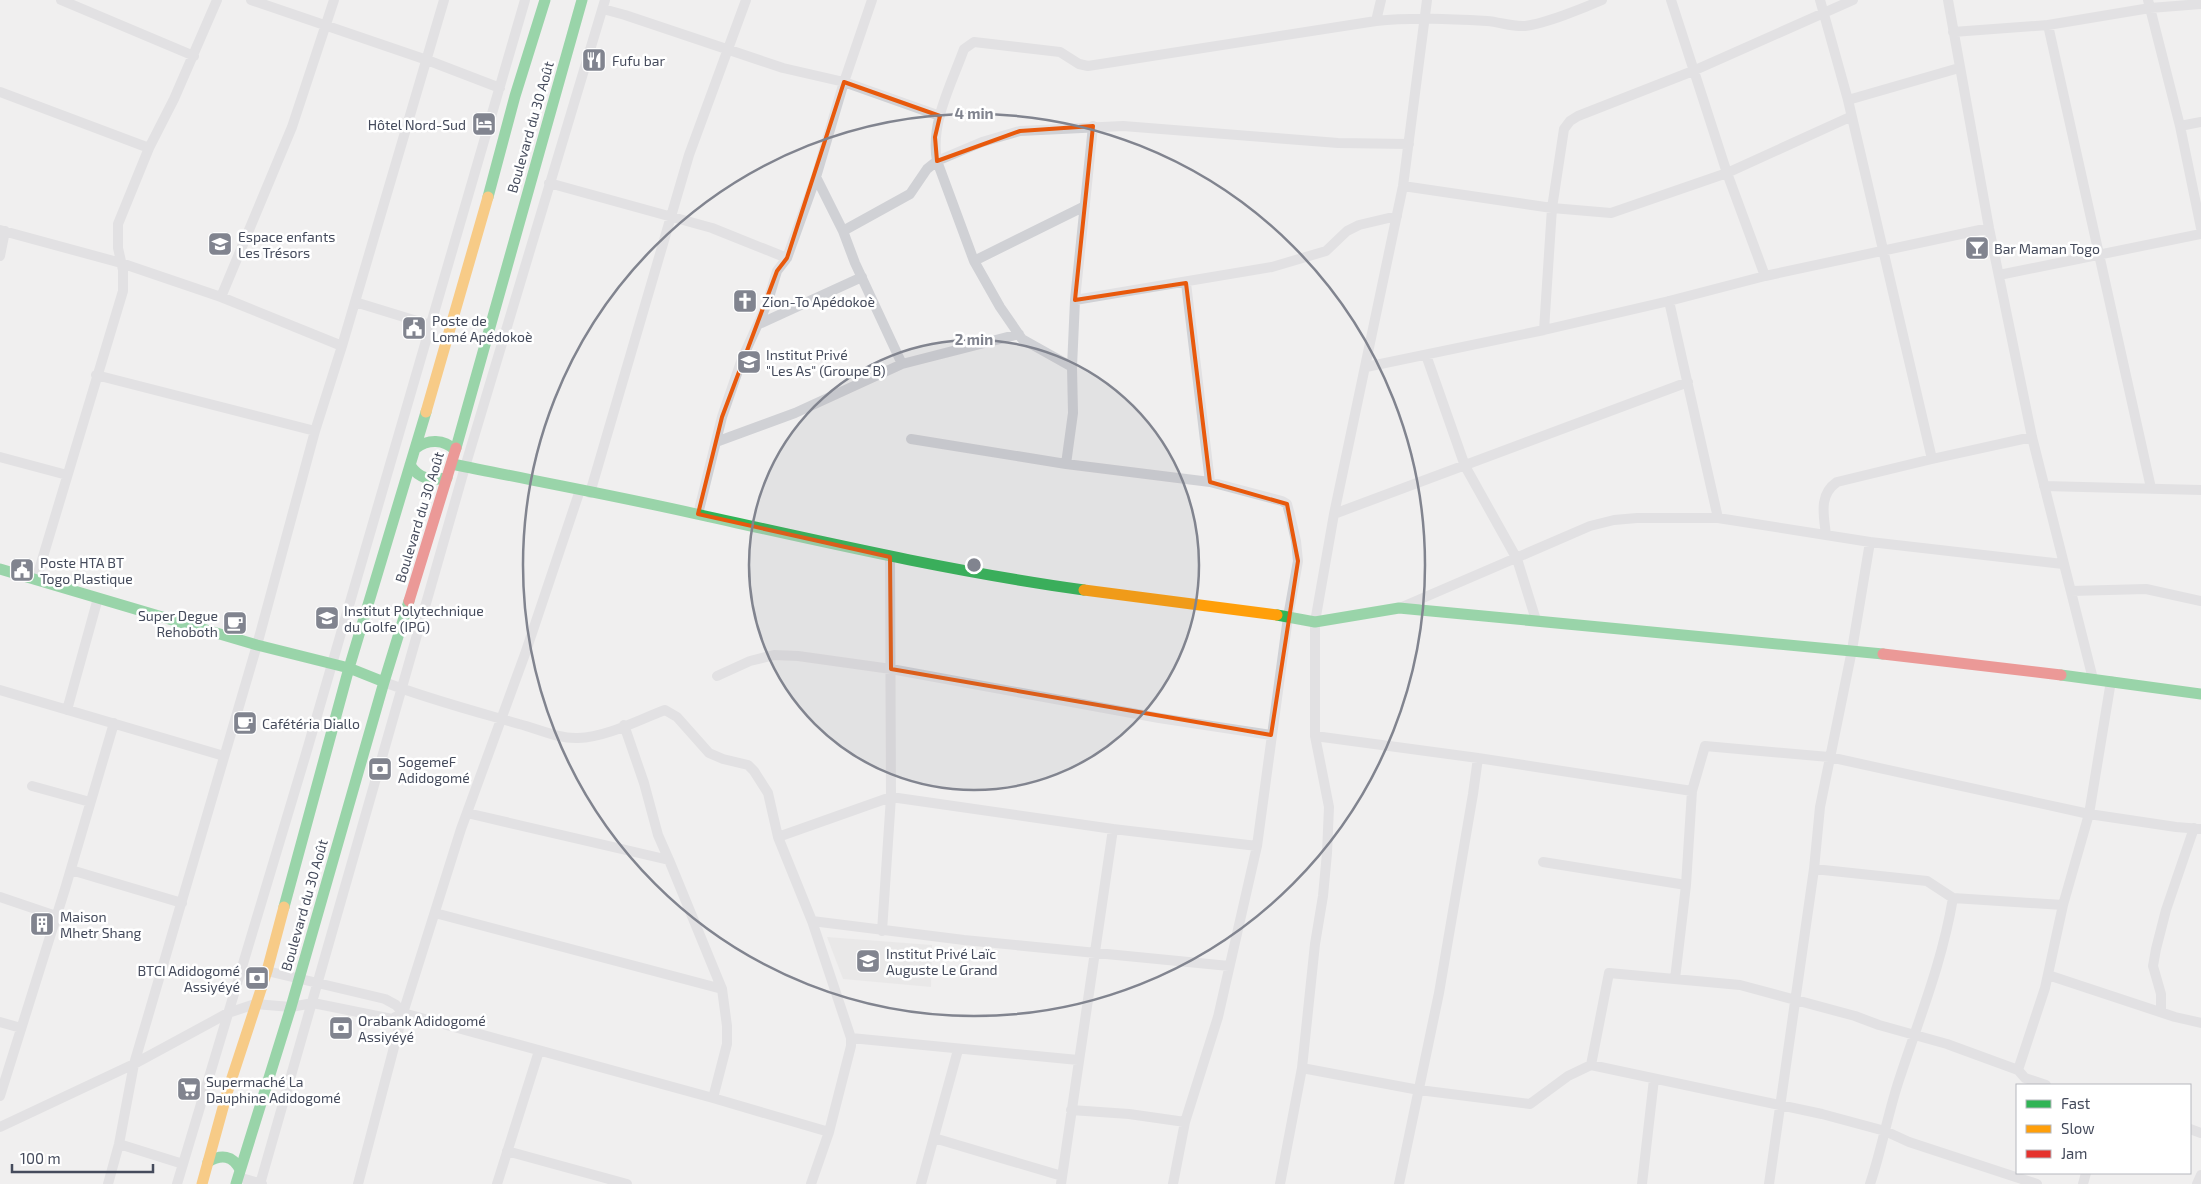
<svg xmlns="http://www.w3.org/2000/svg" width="2201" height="1184" font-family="'Exo 2',sans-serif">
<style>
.education{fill:#e1e1e1}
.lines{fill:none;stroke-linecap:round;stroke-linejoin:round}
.street{stroke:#d0d1d5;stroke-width:10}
.fast{stroke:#30b455;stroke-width:11}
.slow{stroke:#ff9f0a;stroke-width:11}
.jam{stroke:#e5322d;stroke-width:11}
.marked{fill:none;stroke:#e8590c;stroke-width:4;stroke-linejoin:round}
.ring{fill:none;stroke:#81848f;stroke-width:2.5}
.labels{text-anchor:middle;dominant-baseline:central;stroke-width:5;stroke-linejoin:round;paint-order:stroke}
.poi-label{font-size:14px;fill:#454b5c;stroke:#fff;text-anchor:start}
.street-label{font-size:14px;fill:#454b5c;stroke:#fff}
.centre{fill:#81848f;stroke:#fff;stroke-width:2.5}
.ring-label{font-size:15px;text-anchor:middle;font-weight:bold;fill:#81848f;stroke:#fff;stroke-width:5;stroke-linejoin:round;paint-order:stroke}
</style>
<rect width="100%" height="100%" fill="#f0efef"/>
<path class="education" d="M827,937L932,945L931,987L843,979Z"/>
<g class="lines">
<path class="street" d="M61,0L194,56
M251,0L427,60L500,88
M1381,0L1376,21C1412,17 1451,19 1487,21C1500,22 1512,27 1525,26C1544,24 1584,8 1602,0
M1671,0L1727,173L1765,276
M1820,0L1848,100L1932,459
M1948,0L1989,228L2032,437L2093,679
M2148,0L2180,126L2201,228
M603,9L625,15L783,68L844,82L940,116
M2048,25L2151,488
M1953,32L2048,25L2150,8L2201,4
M0,92L149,148
M1848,100L1959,68
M2180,126L2201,122
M816,177L843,231L855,263L902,364
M549,183L712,228L787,258
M1403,186L1552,208L1611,213L1727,173L1850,117
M0,230L121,263L221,297L342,346
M843,231L910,194L927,169L937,161L982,142L1020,131L1123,126L1338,143L1409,144
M0,256L5,231
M974,261L1085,206
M1999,275L2201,234
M1186,283L1210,482
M221,297L292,127L334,0
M1075,300L1272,267L1326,251L1347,231L1359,225L1397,216
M1669,301L1718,518
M355,302L430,325
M759,324L862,277
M1544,330L1552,208L1564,129L1570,121L1578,116L1693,71L1853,0
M1426,355L1465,466L1517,559L1536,620
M1072,367L1022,339L1000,307L974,261L937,161C930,123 951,85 964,49L974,42L1060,52L1079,64L1088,66L1376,21
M1366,367L1544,330L1669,301L1765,276L1989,228
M96,375L315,431
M911,439L1066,464L1210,482L1282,501L1287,504L1290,515L1296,541L1298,561L1288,617L1257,846L1218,1017L1185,1122L1173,1184
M716,442L795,413L902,364L1019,334
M0,457L67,475
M1066,464L1073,413L1072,367L1075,300L1093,126
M2044,486L2201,490
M590,493L689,155L746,0
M698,514L722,417L742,359L767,304L777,271L787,258L816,177L844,82L872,0
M1334,514L1688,382
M1826,535C1824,516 1818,495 1837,482L1932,459L2032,437
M36,580L123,291V270L118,248V224L149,148L174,99L217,0
M2071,591L2146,589L2201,601
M1402,607L1590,526L1614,520L1637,518H1718L1870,542L2063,564
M717,676L750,661L774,655L798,656L891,669L1159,718L1271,735
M384,682C428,699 474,711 519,724C538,729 559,739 578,738C607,737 638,720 665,710L677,717L709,753L723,759L748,765L754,771L768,793L778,837L812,921L851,1038V1046L829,1132L811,1184
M0,690L224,756
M67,710L98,598
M624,725L644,783L658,835L669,860
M1315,736L1478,758L1692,791
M32,786L90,802
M467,813L669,860L722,989L727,1026V1044L713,1098
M778,837L891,797L1113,829L1257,846
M1543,862L1686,885
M1814,869L1927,881L1953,898L2063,905
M71,870L182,903
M0,897L56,916
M435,913L722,989
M812,921L964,940L1229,966
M882,931L891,797L890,557
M267,971L385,999L396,1005L403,1013L713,1098L829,1132
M2048,975L2175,1017L2201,1023
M1675,979L1686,885L1692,791L1705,746L1829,757L2089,814L2176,827L2201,829
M2161,1012V994L2153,966L2156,949L2166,910L2194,828
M0,1022L21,1028
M851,1038L1078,1060
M1591,1065L1609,973L1740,985L1855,1016L1879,1025L1947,1044L2018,1070L2025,1078L2046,1085
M1302,1068L1419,1090L1530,1104L1568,1076L1591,1065L1822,1114L1885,1131L1909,1142L2037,1184
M2018,1070L2045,988L2063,905L2089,814L2111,681
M0,1096L65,889L114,723
M1071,1110L1129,1114L1185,1122
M0,1127L134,1064L228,1013L255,1004L291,1007L313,1003L392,1019L403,1013
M2190,1129L2201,1133
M934,1138L1062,1176
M119,1144L183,1164
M507,1151L627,1184
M238,1177L262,1184
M108,1184L119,1144L134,1064L257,645L315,431L342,346L444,0
M177,1184L305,757L525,0
M260,1184L465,467L605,0
M358,1184L403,1013L461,829L525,654L580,490
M497,1184L539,1051
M921,1184L958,1050
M1061,1184L1113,829
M1280,1184L1302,1068L1315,944L1323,896L1327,853L1329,807L1315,736V622L1334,514L1403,186L1427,0
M1399,1184L1439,993L1473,794L1478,758
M1642,1184L1654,1079
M1769,1184L1814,869L1820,807L1852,650L1870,542
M1870,1184C1882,1149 1888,1112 1900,1077C1920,1016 1942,963 1953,898
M2083,1184L2086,1173
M2197,1184L2201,1175"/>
<path class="fast" d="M488,197L515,96L545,0
M416,448C428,439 444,439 455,450
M456,448L582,0
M452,464C535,481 618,496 701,515C828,543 954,572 1084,590
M410,465C419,479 431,481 447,478
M0,569L257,645L349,668L384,682
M1277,615L1315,622L1399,608L1883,654
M2061,675L2201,694
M284,907L349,668L426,412
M208,1162C221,1154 233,1155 240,1170
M236,1184L291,1007L384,682L409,601"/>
<path class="slow" d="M426,412L488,197
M1084,590L1277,615
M202,1184L227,1093L267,971L284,907"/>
<path class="jam" d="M409,601L456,448
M1883,654L2061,675"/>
</g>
<path d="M0 0H2201V1184H0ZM844,82L940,116L935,137L937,161L1020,131L1093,126L1075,300L1186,283L1210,482L1287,504L1298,561L1271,735L891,669L890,557L698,514L722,417L777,271L787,258Z" fill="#f0efef" fill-opacity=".55" fill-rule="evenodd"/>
<path class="marked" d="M844,82L940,116L935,137L937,161L1020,131L1093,126L1075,300L1186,283L1210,482L1287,504L1298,561L1271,735L891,669L890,557L698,514L722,417L777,271L787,258Z"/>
<circle cx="974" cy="565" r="225" fill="#81848f" fill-opacity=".12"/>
<g class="ring">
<circle cx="974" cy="565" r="225"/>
<circle cx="974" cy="565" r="451"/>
</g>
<defs>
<symbol id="restaurant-square" viewBox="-11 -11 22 22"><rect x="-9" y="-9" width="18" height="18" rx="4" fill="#81848f" stroke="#fff"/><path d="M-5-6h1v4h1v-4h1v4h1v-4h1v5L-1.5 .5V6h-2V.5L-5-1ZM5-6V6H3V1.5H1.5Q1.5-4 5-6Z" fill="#fff"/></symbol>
<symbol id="hotel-square" viewBox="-11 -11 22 22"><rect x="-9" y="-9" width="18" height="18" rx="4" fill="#81848f" stroke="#fff"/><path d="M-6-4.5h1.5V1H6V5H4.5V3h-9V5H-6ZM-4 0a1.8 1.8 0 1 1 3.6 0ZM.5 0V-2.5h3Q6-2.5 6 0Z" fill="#fff"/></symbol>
<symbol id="school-square" viewBox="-11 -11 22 22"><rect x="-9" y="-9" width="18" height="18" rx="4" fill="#81848f" stroke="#fff"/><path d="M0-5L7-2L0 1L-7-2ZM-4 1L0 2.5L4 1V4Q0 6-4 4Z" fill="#fff"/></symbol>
<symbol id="bar-square" viewBox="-11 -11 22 22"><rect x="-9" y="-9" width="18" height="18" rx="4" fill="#81848f" stroke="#fff"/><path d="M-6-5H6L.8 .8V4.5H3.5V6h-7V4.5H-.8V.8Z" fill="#fff"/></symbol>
<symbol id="church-square" viewBox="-11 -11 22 22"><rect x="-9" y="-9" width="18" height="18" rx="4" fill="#81848f" stroke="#fff"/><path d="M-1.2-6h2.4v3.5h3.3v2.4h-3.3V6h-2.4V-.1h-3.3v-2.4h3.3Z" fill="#fff"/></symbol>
<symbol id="civic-square" viewBox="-11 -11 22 22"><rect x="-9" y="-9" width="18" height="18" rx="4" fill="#81848f" stroke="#fff"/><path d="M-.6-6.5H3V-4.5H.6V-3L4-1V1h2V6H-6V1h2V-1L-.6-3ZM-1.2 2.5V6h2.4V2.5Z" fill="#fff"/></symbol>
<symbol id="cafe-square" viewBox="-11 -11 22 22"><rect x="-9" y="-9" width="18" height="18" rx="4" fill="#81848f" stroke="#fff"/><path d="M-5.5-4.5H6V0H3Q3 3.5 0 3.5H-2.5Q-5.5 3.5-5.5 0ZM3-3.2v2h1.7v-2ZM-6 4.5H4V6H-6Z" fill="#fff"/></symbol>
<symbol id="bank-square" viewBox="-11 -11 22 22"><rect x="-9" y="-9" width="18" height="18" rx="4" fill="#81848f" stroke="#fff"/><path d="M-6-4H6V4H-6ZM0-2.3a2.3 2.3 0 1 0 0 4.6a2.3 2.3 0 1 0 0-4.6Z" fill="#fff"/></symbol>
<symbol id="building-square" viewBox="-11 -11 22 22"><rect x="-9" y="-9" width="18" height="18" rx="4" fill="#81848f" stroke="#fff"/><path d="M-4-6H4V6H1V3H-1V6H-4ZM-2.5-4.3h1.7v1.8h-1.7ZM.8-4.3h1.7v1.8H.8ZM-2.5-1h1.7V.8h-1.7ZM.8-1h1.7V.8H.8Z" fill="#fff"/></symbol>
<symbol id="supermarket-square" viewBox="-11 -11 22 22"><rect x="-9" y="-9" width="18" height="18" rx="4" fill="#81848f" stroke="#fff"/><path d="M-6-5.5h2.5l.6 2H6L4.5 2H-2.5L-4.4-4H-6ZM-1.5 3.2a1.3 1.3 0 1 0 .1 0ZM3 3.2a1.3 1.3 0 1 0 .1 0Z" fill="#fff"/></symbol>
</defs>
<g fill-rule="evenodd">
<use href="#restaurant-square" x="580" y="46" width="28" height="28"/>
<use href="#hotel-square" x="470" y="110" width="28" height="28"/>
<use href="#school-square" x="206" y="230" width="28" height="28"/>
<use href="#bar-square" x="1963" y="234" width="28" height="28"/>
<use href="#church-square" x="731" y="287" width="28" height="28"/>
<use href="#civic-square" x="400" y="314" width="28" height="28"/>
<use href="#school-square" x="735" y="348" width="28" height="28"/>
<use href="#civic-square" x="8" y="556" width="28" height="28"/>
<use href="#school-square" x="313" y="604" width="28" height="28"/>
<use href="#cafe-square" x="221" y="609" width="28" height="28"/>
<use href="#cafe-square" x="231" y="709" width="28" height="28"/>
<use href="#bank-square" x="366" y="755" width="28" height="28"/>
<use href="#building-square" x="28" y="910" width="28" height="28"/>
<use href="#school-square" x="854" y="947" width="28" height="28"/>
<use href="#bank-square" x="243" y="964" width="28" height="28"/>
<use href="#bank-square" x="327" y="1014" width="28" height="28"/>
<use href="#supermarket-square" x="175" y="1075" width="28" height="28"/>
</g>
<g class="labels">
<g class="poi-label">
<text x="612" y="60">Fufu bar</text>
<text x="466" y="124" text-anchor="end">Hôtel Nord-Sud</text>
<text x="238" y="236">Espace enfants<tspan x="238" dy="16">Les Trésors</tspan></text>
<text x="1994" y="248">Bar Maman Togo</text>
<text x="762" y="301">Zion-To Apédokoè</text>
<text x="432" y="320">Poste de<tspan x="432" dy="16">Lomé Apédokoè</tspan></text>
<text x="766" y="354">Institut Privé<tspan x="766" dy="16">"Les As" (Groupe B)</tspan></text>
<text x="40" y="562">Poste HTA BT<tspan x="40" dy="16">Togo Plastique</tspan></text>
<text x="344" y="610">Institut Polytechnique<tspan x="344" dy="16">du Golfe (IPG)</tspan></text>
<text x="218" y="615" text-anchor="end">Super Degue<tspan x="218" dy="16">Rehoboth</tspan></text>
<text x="262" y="723">Cafétéria Diallo</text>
<text x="398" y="761">SogemeF<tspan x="398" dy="16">Adidogomé</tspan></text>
<text x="60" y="916">Maison<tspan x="60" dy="16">Mhetr Shang</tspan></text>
<text x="886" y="953">Institut Privé Laïc<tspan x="886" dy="16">Auguste Le Grand</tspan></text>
<text x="240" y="970" text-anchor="end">BTCI Adidogomé<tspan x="240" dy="16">Assiyéyé</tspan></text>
<text x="358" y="1020">Orabank Adidogomé<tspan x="358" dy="16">Assiyéyé</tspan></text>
<text x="206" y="1081">Supermaché La<tspan x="206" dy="16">Dauphine Adidogomé</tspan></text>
</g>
<g class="street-label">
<text transform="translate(530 127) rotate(-74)">Boulevard du 30 Août</text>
<text transform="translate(419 517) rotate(-73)">Boulevard du 30 Août</text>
<text transform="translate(304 905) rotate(-74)">Boulevard du 30 Août</text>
</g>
</g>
<circle cx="974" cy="565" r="8" class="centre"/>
<g class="ring-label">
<text x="974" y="119">4 min</text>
<text x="974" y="345">2 min</text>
</g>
<rect x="2016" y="1084" width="175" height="90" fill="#ffffff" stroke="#b5b7be"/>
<rect x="2026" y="1100" width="25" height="8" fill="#30b455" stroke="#b5b7be"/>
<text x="2061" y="1109" font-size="15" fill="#454b5c">Fast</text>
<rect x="2026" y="1125" width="25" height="8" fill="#ff9f0a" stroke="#b5b7be"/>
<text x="2061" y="1134" font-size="15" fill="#454b5c">Slow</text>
<rect x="2026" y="1150" width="25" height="8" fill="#e5322d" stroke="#b5b7be"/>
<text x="2061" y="1159" font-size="15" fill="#454b5c">Jam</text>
<path d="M12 1164v8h141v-8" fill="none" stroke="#454b5c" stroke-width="2.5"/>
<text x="20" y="1164" font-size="15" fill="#454b5c" stroke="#ffffff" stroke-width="4" paint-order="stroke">100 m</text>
</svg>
